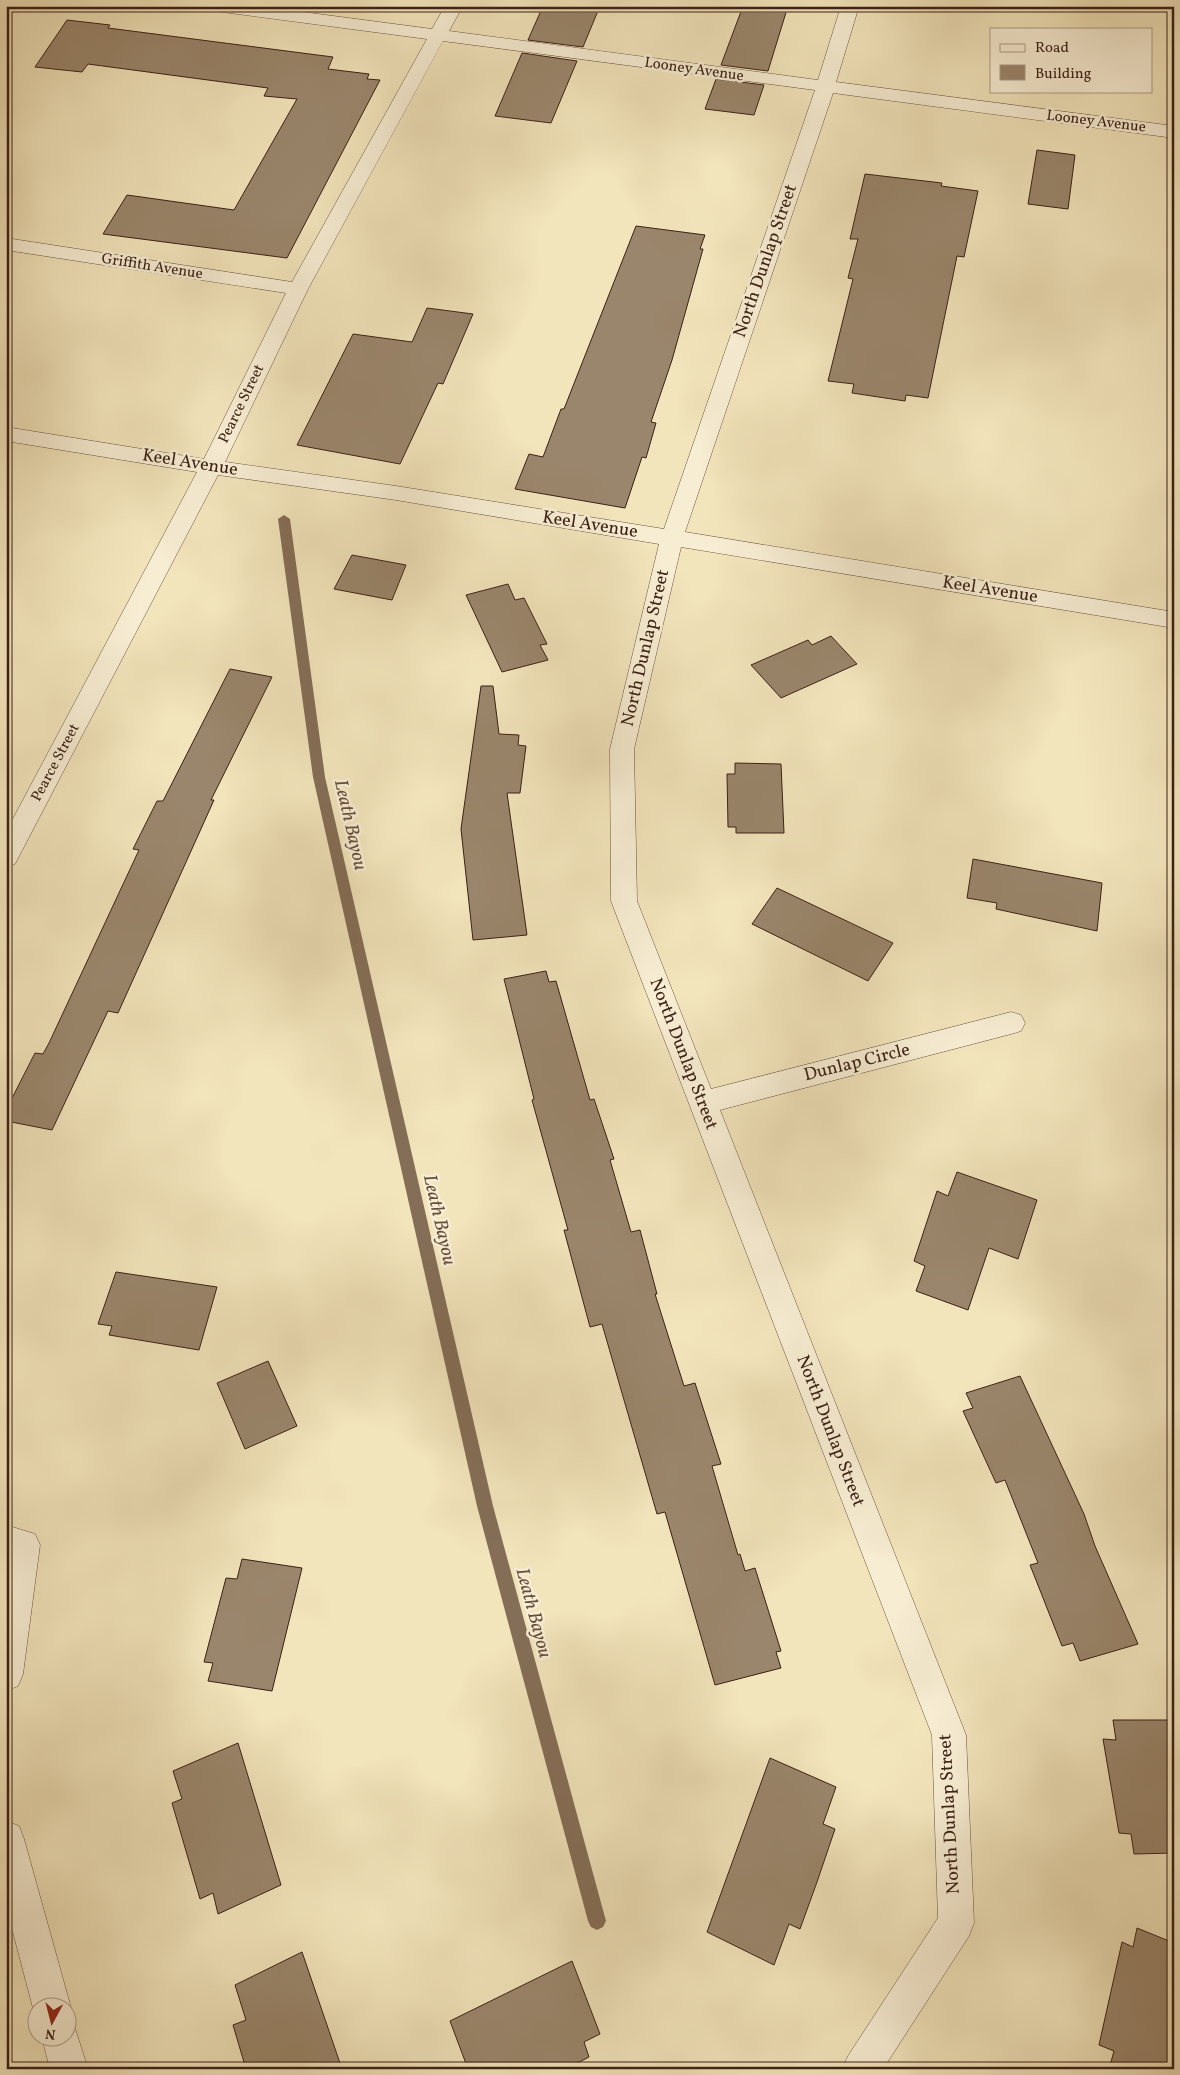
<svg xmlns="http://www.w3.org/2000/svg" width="1180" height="2075" font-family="Vollkorn,serif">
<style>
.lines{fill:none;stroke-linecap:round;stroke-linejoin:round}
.stream{fill:#846e57;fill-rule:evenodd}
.building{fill:#9a866c;stroke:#3b2116}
.minor-casing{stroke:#69523f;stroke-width:1}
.minor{fill:#f7edd3;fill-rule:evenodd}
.labels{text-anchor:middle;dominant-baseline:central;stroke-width:5;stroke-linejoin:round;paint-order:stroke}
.far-street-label{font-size:15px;fill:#3b2116;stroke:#f7edd3}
.street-label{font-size:18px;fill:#3b2116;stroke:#f7edd3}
.water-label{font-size:19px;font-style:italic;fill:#654e3c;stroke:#f7edd3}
</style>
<rect width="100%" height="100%" fill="#f2e4bb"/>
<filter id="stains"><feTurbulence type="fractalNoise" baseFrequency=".004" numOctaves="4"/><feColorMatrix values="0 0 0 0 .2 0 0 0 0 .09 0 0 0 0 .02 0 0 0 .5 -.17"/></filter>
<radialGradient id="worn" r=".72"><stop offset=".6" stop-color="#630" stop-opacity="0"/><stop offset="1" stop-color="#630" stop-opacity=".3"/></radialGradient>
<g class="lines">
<path class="stream" d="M284,515L290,519L325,777L493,1506L606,1921L603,1927L597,1930L591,1927L588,1921L477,1506L313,777L278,519Z"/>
</g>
<path class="building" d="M543,6H600L583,47L528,40Z
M743,6H788L768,71L721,65Z
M67,20L110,25L108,28L333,57L328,69L369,74L367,79L380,80L287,258L103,234L127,195L234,210L297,99L264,96L268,88L88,64L82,72L35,67Z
M522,53L577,61L551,123L495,116Z
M716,79L764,85L754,115L705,109Z
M1037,150L1075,155L1068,209L1028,204Z
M865,174L942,183L941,186L978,191L964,257L957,256L928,398L906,395L905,401L852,393L854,384L828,381L853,279L848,278L858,239H850Z
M636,226L705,235L700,249H703L672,360L651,422L656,423L646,458L642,457L625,508L515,489L529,454L543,457L561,409H564Z
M427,308L473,314L443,384L438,383L400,464L297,445L353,334L412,342Z
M352,555L406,565L392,600L334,589Z
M508,584L515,600L524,598L547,644L540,645L548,660L502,672L466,595Z
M831,636L857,664L781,698L751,665L808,640L812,645Z
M230,669L272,677L211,800H214L118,1013L108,1011L52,1130L6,1121V1110L35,1053L43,1054L49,1043L139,850L133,849L157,801H163Z
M481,686H493L499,734L519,735L518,745L526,746L520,793H507L527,935L473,940L461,829Z
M735,763L781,764L784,833H736V827H728L727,774H735Z
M973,859L1102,883L1097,931L996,909L997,903L967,898Z
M777,888L893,943L868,981L752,924Z
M546,971L549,982L556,981L590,1100L594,1099L614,1159L610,1160L631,1232L640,1230L657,1294H655L684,1386L695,1383L721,1464L712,1466L738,1555L740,1554L745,1571L755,1568L781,1651L776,1652L781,1668L715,1685L665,1512L657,1514L602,1324L590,1327L564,1230H568L532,1100L534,1099L504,979Z
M957,1172L1037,1200L1018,1259L989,1248L968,1310L916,1291L925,1266L914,1261L937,1191L948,1196Z
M116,1272L217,1287L199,1350L109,1335L112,1326L98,1324Z
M268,1361L297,1426L245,1449L217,1383Z
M1020,1376L1084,1514L1095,1546L1138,1644L1080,1661L1073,1643L1062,1646L1030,1565L1038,1563L1005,1480L996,1483L963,1411L973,1408L966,1393Z
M242,1559L302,1568L272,1691L208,1681L213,1663L204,1662L226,1578L237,1579Z
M1113,1720H1174V1853L1134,1854L1131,1834L1119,1833L1103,1739L1116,1740Z
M238,1743L281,1885L218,1914L213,1893L200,1899L172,1803L182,1799L173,1771Z
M770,1758L836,1787L823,1824L835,1829L817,1882L800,1929L789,1924L774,1965L707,1932Z
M1137,1928L1174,1943V2069H1109L1114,2051L1099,2045L1122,1942L1133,1947Z
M302,1952L342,2069H246L233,2025L246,2020L235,1985Z
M572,1961L600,2034L584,2042L589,2057L566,2069H468L450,2021Z"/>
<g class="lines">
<defs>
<path id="minor" d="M207,6H257L432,29L445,6H463L449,31L818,80L841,6H859L836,82L1174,126V138L833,93L685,532L1174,612V628L681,547L634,749L637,901L711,1089L1011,1012L1021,1015L1025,1023L1021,1031L1011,1034L720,1110L966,1735L974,1923L969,1936L883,2069H842L848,2056L938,1918L932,1735L611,901L610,749L659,544L396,500L218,475L15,864L6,867V832L197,472L6,441V427L204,459L286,293L6,250V238L292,282L427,39L215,11L209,10ZM443,41L815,90L664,529L396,486L225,462L308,289Z
M6,1525L35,1534L40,1545L23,1674L18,1686L6,1691Z
M6,1821L19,1826L24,1839L71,2008L68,2015V2008H38V2018L33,2008L6,1906Z
M68,2022L74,2025L88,2069H50L42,2038H68Z"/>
</defs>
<use href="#minor" class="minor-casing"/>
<use href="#minor" class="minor"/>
</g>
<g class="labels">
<g class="far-street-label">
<text transform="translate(694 70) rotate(8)">Looney Avenue</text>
<text transform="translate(1096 122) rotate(7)">Looney Avenue</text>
<text transform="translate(152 267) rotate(9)">Griffith Avenue</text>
<text transform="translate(242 404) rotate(-64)">Pearce Street</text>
<text transform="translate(56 763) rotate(-62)">Pearce Street</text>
</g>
<g class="street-label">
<text transform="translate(766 261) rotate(-71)">North Dunlap Street</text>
<text transform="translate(190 463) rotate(9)">Keel Avenue</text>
<text transform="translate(590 525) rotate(9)">Keel Avenue</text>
<text transform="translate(990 590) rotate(9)">Keel Avenue</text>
<text transform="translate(646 648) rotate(-77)">North Dunlap Street</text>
<text transform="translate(683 1054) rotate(69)">North Dunlap Street</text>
<text transform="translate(857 1063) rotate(-14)">Dunlap Circle</text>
<text transform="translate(830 1431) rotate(69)">North Dunlap Street</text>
<text transform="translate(950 1814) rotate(-93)">North Dunlap Street</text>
</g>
<g class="water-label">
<text transform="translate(350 825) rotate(77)">Leath Bayou</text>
<text transform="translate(439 1220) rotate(77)">Leath Bayou</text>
<text transform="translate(533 1613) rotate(75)">Leath Bayou</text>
</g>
</g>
<rect width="1180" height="2075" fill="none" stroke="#f2e4bb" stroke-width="25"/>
<rect x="8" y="8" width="1165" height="2060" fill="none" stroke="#3b2116" stroke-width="2.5"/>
<rect x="12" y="12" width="1155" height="2050" fill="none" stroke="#3b2116"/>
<rect x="990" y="28" width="162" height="65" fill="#f7edd3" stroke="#ac9b87"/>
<rect x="1000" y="44" width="25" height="8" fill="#f7edd3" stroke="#ac9b87"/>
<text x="1035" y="52" font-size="15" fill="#3b2116">Road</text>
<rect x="1000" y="65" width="25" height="15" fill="#9a866c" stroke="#ac9b87"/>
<text x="1035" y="78" font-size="15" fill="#3b2116">Building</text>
<g transform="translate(52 2022) rotate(187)"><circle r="24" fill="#f7edd3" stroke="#ac9b87"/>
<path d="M0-4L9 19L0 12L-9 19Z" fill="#8f2418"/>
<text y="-8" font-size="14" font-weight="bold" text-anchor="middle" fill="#3b2116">N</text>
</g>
<rect width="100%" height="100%" filter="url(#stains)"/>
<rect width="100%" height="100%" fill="url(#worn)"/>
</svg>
